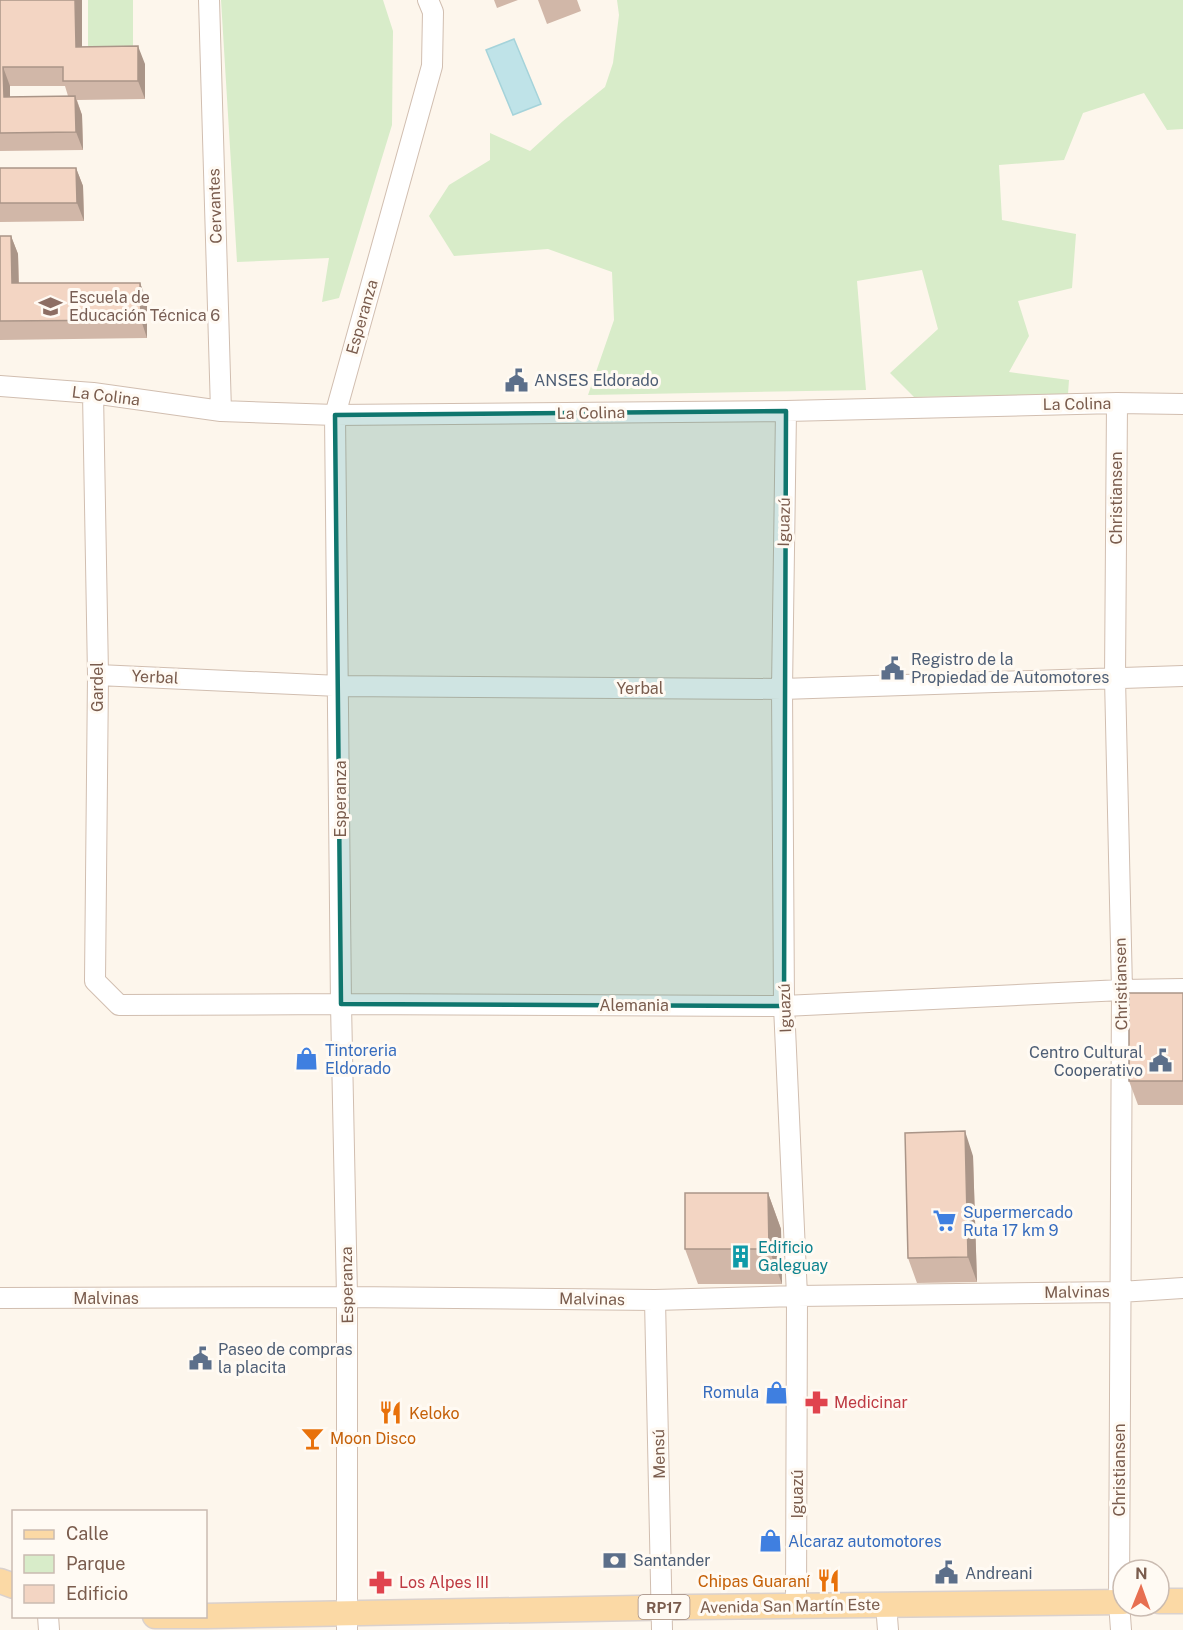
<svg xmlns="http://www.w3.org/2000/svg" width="1183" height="1630" font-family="'Public Sans',sans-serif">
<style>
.green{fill:#d8ecc9}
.water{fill:#bfe3e8;stroke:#a5d3da;stroke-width:1.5}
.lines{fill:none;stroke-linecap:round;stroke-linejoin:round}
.minor-casing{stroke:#d1beb0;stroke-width:22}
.major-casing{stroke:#dad1cd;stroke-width:27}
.minor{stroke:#fff;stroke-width:20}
.major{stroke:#fbd9a5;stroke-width:24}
.wall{fill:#d1b7a8;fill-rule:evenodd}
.shaded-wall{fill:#aa9588}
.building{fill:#f3d5c3;stroke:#aa9588;stroke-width:1.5}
.marked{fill:#0f766e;fill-opacity:0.2;stroke:#0f766e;stroke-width:4.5;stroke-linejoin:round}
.labels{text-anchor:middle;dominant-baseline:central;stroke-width:6;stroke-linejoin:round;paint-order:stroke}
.shield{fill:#fffaf3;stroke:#a28b7f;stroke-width:1.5}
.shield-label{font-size:15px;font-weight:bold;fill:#7a5c4d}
.street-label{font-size:16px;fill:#7a5c4d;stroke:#fffaf3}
.education-label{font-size:16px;fill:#785e54;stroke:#fffaf3;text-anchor:start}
.service-label{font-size:16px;fill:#4e5e75;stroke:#fffaf3;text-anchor:start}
.shop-label{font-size:16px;fill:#366cbe;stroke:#fffaf3;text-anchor:start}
.culture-label{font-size:16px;fill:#0d838f;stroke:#fffaf3;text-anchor:start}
.health-label{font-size:16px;fill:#be3a42;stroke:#fffaf3;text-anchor:start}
.food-label{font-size:16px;fill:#c56008;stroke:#fffaf3;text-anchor:start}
</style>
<rect width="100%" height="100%" fill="#fdf6ec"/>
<path class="green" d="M88,0H133V65H88Z
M221,0H383L393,31L392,125L339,298L322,302L329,258L237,262Z
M617,0H1183V129L1167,130L1144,93L1083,113L1064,160L999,165L1002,220L1076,234L1072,288L1018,301L1029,336L1009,372L1069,380L1068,394L914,397L890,373L938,329L922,270L857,281L866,390L588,395L614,320L612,272L548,249L454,256L429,216L449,185L490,160V133L530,151L563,121L605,87L613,63L619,15Z"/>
<path class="water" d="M514,39L541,104L513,115L486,50Z"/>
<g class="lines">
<defs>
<path id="minor" d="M209,0L221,411
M0,386L93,393L221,411L335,415L786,411L1117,403L1183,404
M93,393L98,675L95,981L119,1005L341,1004L784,1006L1122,990L1183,989
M1117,403L1115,678L1122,990L1119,1602L1121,1630
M786,411L782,689L784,1006L797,1296L796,1605
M98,675L339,686L782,689L1183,676
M0,1298L347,1297L655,1300L797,1296L1120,1292L1183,1288
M655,1300L662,1630
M886,1604L888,1630
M48,1616L49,1630
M347,1630V1297L341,1004L335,415L432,66L433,12L428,0"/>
<path id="major" d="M0,1581L14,1586
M1159,1601H1183
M155,1616H204
M206,1616L690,1607L1123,1602"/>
</defs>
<use href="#minor" class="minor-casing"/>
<use href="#major" class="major-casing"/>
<use href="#minor" class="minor"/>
<use href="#major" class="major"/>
</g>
<path class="wall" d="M0,0L82,47L145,64V99L77,100L82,115L83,150L0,151ZM10,86H65L68,96L10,97Z
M494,0H518L497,8Z
M538,0H577L581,11L547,24Z
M0,168H76L83,186L84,221L0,222Z
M0,236H11L18,254L19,283H140L147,301V338L0,340Z
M1183,993V1105H1138L1129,1081Z
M973,1156L977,1282L917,1283L908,1258Z
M768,1193L781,1229L782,1284H698L685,1249Z"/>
<path class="shaded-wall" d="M75,0H82V65L76,47Z
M138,46L145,64V99L138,81Z
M3,67L10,86V115L4,97Z
M75,96L82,115L83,150L76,132Z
M76,168L83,186L84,221L77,203Z
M11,236L18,254L19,301L12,283Z
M140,283L147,301V338L141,320Z
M965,1131L973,1156L977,1282L968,1257Z
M768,1193L781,1229L782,1284L769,1249Z"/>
<path class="building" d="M0,0H75L76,47L138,46V81H63V67H3L4,97L75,96L76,132L0,133Z
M0,168H76L77,203H0Z
M0,236H11L12,283H140L141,320L0,321Z
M1129,993H1183V1081H1129Z
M965,1131L968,1257L908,1258L905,1133Z
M685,1193H768L769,1249H685Z"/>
<path class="marked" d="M786,411L784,1006L341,1004L335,415Z"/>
<defs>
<symbol id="school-bare" viewBox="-9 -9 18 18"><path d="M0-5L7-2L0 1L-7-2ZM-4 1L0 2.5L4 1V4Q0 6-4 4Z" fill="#8d6e63" stroke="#fffaf3" stroke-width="2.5" paint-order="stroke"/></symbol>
<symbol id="civic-bare" viewBox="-9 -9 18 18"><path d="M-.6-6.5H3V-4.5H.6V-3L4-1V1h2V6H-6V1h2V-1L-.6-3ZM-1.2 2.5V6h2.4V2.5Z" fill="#5c6f8a" stroke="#fffaf3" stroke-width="2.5" paint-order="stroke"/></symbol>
<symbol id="shop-bare" viewBox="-9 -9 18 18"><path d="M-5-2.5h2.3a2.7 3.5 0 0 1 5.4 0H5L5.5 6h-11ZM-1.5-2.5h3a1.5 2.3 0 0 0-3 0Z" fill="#3f7fe0" stroke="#fffaf3" stroke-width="2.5" paint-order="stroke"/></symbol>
<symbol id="supermarket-bare" viewBox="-9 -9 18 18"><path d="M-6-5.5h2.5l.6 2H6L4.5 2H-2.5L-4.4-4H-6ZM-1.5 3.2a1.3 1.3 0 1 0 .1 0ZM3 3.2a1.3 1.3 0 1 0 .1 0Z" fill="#3f7fe0" stroke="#fffaf3" stroke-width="2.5" paint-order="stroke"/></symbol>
<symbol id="building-bare" viewBox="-9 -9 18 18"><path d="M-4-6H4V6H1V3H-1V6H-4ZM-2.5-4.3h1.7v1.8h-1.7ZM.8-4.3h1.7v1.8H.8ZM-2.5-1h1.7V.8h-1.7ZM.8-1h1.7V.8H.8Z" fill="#0f9aa8" stroke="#fffaf3" stroke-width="2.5" paint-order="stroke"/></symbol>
<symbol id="pharmacy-bare" viewBox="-9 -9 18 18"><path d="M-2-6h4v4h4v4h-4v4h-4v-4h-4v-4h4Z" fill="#e0444e" stroke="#fffaf3" stroke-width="2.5" paint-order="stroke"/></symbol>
<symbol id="restaurant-bare" viewBox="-9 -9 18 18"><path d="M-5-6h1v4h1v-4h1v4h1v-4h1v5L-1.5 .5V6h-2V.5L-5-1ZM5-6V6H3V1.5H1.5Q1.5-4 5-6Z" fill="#e8710a" stroke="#fffaf3" stroke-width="2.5" paint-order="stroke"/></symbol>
<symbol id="bar-bare" viewBox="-9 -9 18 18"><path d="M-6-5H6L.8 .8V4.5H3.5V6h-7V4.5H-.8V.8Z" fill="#e8710a" stroke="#fffaf3" stroke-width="2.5" paint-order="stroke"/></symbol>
<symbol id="bank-bare" viewBox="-9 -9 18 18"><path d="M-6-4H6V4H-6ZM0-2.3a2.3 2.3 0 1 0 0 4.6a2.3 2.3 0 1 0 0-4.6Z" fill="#5c6f8a" stroke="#fffaf3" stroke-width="2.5" paint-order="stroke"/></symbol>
</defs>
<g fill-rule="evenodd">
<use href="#school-bare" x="34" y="290" width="33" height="33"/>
<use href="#civic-bare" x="500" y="364" width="33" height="33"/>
<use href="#civic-bare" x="876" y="652" width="33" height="33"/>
<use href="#shop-bare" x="290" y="1042" width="33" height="33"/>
<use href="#civic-bare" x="1144" y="1044" width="33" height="33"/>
<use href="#supermarket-bare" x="928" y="1204" width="33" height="33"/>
<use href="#building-bare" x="724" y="1240" width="33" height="33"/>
<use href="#civic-bare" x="184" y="1342" width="33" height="33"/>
<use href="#shop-bare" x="760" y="1376" width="33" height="33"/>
<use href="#pharmacy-bare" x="800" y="1386" width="33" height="33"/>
<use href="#restaurant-bare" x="374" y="1396" width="33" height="33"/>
<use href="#bar-bare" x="296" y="1422" width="33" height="33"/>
<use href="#shop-bare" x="754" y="1524" width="33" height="33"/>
<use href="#bank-bare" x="598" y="1544" width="33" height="33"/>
<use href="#civic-bare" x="930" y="1556" width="33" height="33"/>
<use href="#restaurant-bare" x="812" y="1564" width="33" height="33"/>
<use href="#pharmacy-bare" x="364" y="1566" width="33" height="33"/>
</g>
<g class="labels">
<rect class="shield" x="638.5" y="1595" width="51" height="24" rx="4.5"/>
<g class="shield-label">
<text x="664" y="1607">RP17</text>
</g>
<g class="street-label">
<text transform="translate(215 206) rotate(-92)">Cervantes</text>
<text transform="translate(362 317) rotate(-74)">Esperanza</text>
<text transform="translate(106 396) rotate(7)">La Colina</text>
<text transform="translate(1077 404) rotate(-1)">La Colina</text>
<text transform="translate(591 413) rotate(-1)">La Colina</text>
<text transform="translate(1116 498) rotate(-90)">Christiansen</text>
<text transform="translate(784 522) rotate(-89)">Iguazú</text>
<text transform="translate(155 677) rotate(3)">Yerbal</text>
<text transform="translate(97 687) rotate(-90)">Gardel</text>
<text x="640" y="688">Yerbal</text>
<text transform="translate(340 799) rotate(-90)">Esperanza</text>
<text transform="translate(1121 984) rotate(-91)">Christiansen</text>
<text x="634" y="1005">Alemania</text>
<text transform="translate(785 1008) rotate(-92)">Iguazú</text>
<text transform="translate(347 1285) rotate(-91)">Esperanza</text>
<text transform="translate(1077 1292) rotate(-1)">Malvinas</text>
<text x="106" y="1298">Malvinas</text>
<text transform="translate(592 1299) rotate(1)">Malvinas</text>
<text transform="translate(659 1454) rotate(-91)">Mensú</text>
<text transform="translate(1119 1470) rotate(-90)">Christiansen</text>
<text transform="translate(797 1494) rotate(-90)">Iguazú</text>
<text transform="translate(790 1606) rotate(-1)">Avenida San Martín Este</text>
</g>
<g class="education-label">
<text x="69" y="297">Escuela de<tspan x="69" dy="18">Educación Técnica 6</tspan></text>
</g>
<g class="service-label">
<text x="534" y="380">ANSES Eldorado</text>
<text x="911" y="659">Registro de la<tspan x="911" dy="18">Propiedad de Automotores</tspan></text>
<text x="1143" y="1052" text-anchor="end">Centro Cultural<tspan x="1143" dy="18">Cooperativo</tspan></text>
<text x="218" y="1349">Paseo de compras<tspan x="218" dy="18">la placita</tspan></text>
<text x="633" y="1560">Santander</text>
<text x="965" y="1573">Andreani</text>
</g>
<g class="shop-label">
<text x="325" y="1050">Tintoreria<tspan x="325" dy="18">Eldorado</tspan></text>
<text x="963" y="1212">Supermercado<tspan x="963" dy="18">Ruta 17 km 9</tspan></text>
<text x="759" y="1392" text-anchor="end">Romula</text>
<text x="788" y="1541">Alcaraz automotores</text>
</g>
<g class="culture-label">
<text x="758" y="1247">Edificio<tspan x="758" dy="18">Galeguay</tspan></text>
</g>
<g class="health-label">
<text x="834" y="1402">Medicinar</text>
<text x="399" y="1582">Los Alpes III</text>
</g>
<g class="food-label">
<text x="409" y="1413">Keloko</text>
<text x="330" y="1438">Moon Disco</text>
<text x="810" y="1581" text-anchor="end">Chipas Guaraní</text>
</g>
</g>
<rect x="12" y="1510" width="195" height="108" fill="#fffaf3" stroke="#cabbb1" stroke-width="1.5"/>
<rect x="24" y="1530" width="30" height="9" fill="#fbd9a5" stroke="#cabbb1" stroke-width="1.5"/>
<text x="66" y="1540" font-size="18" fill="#7a5c4d">Calle</text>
<rect x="24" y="1555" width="30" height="18" fill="#d8ecc9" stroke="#cabbb1" stroke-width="1.5"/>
<text x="66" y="1570" font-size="18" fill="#7a5c4d">Parque</text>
<rect x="24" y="1585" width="30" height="18" fill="#f3d5c3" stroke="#cabbb1" stroke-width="1.5"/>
<text x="66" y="1600" font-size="18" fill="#7a5c4d">Edificio</text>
<g transform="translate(1141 1588) rotate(1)"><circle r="28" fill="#fffaf3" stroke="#cabbb1" stroke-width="1.5"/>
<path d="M0-4.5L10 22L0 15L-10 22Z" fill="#e76f51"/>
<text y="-9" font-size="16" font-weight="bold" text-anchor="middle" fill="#7a5c4d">N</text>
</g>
</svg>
